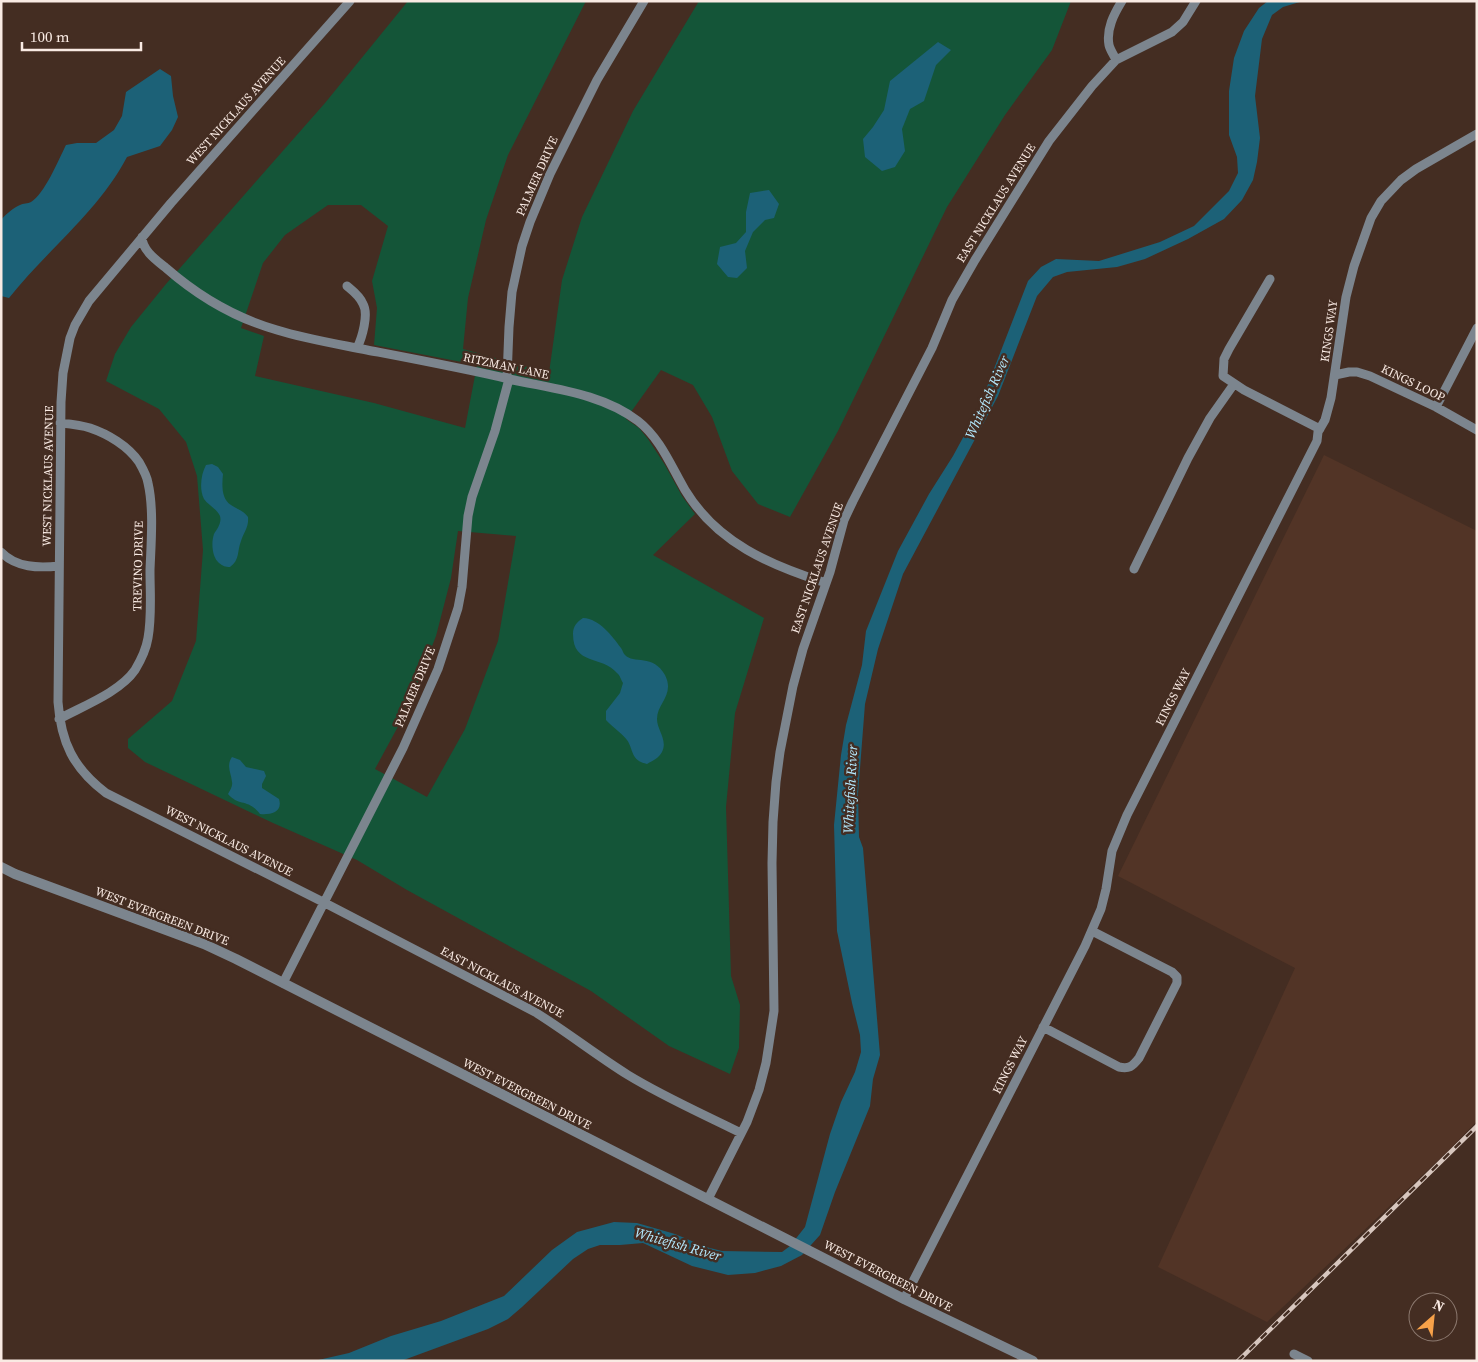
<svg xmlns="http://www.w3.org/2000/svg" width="1478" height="1362" font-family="'Source Serif 4',serif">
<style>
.built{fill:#523426}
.green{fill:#145538;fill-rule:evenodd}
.water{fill:#1c6177}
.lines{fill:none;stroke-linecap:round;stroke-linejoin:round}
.minor{stroke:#7c858e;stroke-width:9}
.tertiary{stroke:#7c858e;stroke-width:10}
.rail-casing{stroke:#d7c6be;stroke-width:4.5}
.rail{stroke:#442d22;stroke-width:2.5;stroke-dasharray:8;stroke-linecap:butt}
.labels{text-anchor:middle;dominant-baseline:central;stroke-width:5;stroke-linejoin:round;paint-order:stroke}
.street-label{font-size:12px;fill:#f9eae3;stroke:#442d22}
.water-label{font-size:14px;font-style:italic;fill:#b4eaff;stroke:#442d22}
</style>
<rect width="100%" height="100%" fill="#442d22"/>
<path class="built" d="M1324,455L1477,531V1121L1447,1152L1267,1322L1158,1267L1295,968L1118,876Z"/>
<path class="green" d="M408,1H586L508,155L486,220L468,298L463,349L549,373L562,280L582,217L633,111L699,1H1071L1052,50L1005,115L947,207L838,431L790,517L758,504L732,471L712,417L693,385L661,370L626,419L639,428L648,439L665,465L682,496L695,514L653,555L764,618L735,713L726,807L731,976L740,1005L739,1048L730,1074L669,1046L591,991L407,890L357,860L273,823L145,762L128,748V739L172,701L196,641L203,550L197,476L186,442L159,409L106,381L115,354L131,327L166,284L325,103ZM328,205H361L388,226L372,281L377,308L374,345L477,365L465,428L374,403L255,376L264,336L241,328L263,263L285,235ZM458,531L516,536L498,641L465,729L427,797L375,769L408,708L436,636L451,578Z"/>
<path class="water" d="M1268,1H1303L1283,7L1272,15L1262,39L1255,96L1260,138L1257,162L1253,180L1242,200L1224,219L1188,239L1145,259L1117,267L1067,272L1053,277L1037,296L998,396L903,574L878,649L865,704L858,794L859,837L863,848L880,1055L873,1079L870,1106L835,1192L820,1235L802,1255L781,1266L755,1273L728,1275L692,1266L643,1243L620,1245H600L588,1249L573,1259L522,1307L508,1319L488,1329L401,1361H314L349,1353L391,1336L441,1321L504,1296L552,1250L577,1232L614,1222L637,1223L675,1234L706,1247L722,1251L782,1252L790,1246L805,1227L830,1134L841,1102L855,1072L861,1052L860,1035L852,1003L837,931L834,825L841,755L846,725L862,665L866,631L898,551L929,494L953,456L978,410L1028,281L1041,267L1056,259L1099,261L1160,242L1194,226L1229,191L1238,173L1237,157L1229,135V91L1234,58L1244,31L1259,8Z
M938,42L951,50L936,65L924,101L910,109L902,129L905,151L895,167L882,171L865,157L863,139L873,127L884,110L890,81Z
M160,69L171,76L173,96L178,117L172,130L160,146L127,157C98,212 47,250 9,298L1,296V220C6,214 13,208 20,205C23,203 28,204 31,202C44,195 59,159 66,145L77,143H96L114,130L122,116L126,92Z
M769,190L779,204L774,218L765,220L753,232L745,251L747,268L737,278L728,277L717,264L720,247L736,243L746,232V212L750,193Z
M212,464L218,467L223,474C222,484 221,499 231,505C238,510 243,510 248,517C249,527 244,532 241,541C237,551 240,560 230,567C225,567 223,566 219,563C212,557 211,543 214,534C217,529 222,523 220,516C217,509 208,505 204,499C199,489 201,474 206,465Z
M583,618C600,619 612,636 621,648C623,651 623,653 625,655C633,664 654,654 665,675C675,695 657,703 657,719C657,730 668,740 662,752C659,758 652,761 647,764C630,760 634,750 627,740C622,733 612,727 606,720V711L620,693L623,683C621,680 620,675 617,673C602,655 573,666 573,634C573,626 577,622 583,618Z
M232,757L240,760L246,767L264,771L266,776L262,784V788L279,799C283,812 271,815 260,814C248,798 239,807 228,794C230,790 233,786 232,782C231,772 226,766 232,757Z"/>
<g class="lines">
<path class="minor" d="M350,1L171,203L89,301L75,325L70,338L63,373L61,402L58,702C61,742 73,768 106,793L325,903L535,1012C567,1032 596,1055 628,1075C664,1097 703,1114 741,1133
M1116,60C1114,55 1110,50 1109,45C1106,29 1114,14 1122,1
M142,237C142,250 156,260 166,268C198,296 235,318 277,330C306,339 337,344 367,350C414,359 462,368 509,379C553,389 601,393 638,421C660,438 671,466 685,490C717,543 770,565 826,583
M1270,279L1229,349L1224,359L1223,376L1244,390L1320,429
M347,286C353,291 360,296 363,304C369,314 362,338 357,348
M1335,375L1349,372H1357L1370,376L1436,407L1477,430
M507,378L509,327L512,292L522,246L530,222L550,174L597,80L644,1
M1436,407L1477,328
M1,552C16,568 39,568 59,566
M1134,569L1188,458L1210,418L1234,384
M59,719C83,706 120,692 135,670C141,660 146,650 148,638C152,616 150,593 150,570C151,544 154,509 148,483C147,476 143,469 139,462C128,446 108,434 90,428C81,425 70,424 60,423
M283,983L403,748L438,669L458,608L462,587L468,516L472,497L495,431L509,379
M1043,1027L1119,1067C1129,1069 1132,1067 1139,1058L1177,983V977L1172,972L1092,931
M708,1199L747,1122L759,1090L766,1063L774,1011L772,863L773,822L776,782L780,752L793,686L803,649L830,572L844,520L853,501L932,348L952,300L975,260L1049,141L1092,86L1116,60L1172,32L1183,22L1196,1
M904,1299L1085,946L1101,909L1106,889L1112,851L1127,815L1317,441L1318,432L1325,420L1331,398L1346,297L1354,266L1371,218L1381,201L1401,180L1416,169L1477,134
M1294,1354L1308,1361"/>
<path class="tertiary" d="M1,867L15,874L204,944L236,959L904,1299L1033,1361"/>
<defs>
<path id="rail" d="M1238,1361L1477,1126"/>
</defs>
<use href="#rail" class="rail-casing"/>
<use href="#rail" class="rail"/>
</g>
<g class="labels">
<g class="street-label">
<text transform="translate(236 111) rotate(-48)">WEST NICKLAUS AVENUE</text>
<text transform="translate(537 176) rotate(-66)">PALMER DRIVE</text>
<text transform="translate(996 203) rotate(-58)">EAST NICKLAUS AVENUE</text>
<text transform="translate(1329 331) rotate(-82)">KINGS WAY</text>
<text transform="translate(506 366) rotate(12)">RITZMAN LANE</text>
<text transform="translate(1413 383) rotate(26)">KINGS LOOP</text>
<text transform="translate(48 476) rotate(-89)">WEST NICKLAUS AVENUE</text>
<text transform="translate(138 566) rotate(-89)">TREVINO DRIVE</text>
<text transform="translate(817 568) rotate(-71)">EAST NICKLAUS AVENUE</text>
<text transform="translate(415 687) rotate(-67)">PALMER DRIVE</text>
<text transform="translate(1173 697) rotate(-63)">KINGS WAY</text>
<text transform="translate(229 841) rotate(27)">WEST NICKLAUS AVENUE</text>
<text transform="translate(162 916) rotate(21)">WEST EVERGREEN DRIVE</text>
<text transform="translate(502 982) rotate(28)">EAST NICKLAUS AVENUE</text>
<text transform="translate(1010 1065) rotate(-63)">KINGS WAY</text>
<text transform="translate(527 1094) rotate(27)">WEST EVERGREEN DRIVE</text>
<text transform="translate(888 1276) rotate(27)">WEST EVERGREEN DRIVE</text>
</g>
<g class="water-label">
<text transform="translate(987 397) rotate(-66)">Whitefish River</text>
<text transform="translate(850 789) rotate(-87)">Whitefish River</text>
<text transform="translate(678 1244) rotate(16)">Whitefish River</text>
</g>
</g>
<rect width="1478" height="1362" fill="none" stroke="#f9eae3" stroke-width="5"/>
<g transform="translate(1433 1317) rotate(27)"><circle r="24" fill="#442d22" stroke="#8c796f"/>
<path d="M0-4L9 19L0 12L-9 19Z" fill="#f7a149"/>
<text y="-8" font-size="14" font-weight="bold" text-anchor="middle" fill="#f9eae3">N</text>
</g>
<path d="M22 42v8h119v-8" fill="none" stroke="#f9eae3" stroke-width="2.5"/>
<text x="30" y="42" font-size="15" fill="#f9eae3" stroke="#442d22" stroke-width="4" paint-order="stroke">100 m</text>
</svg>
